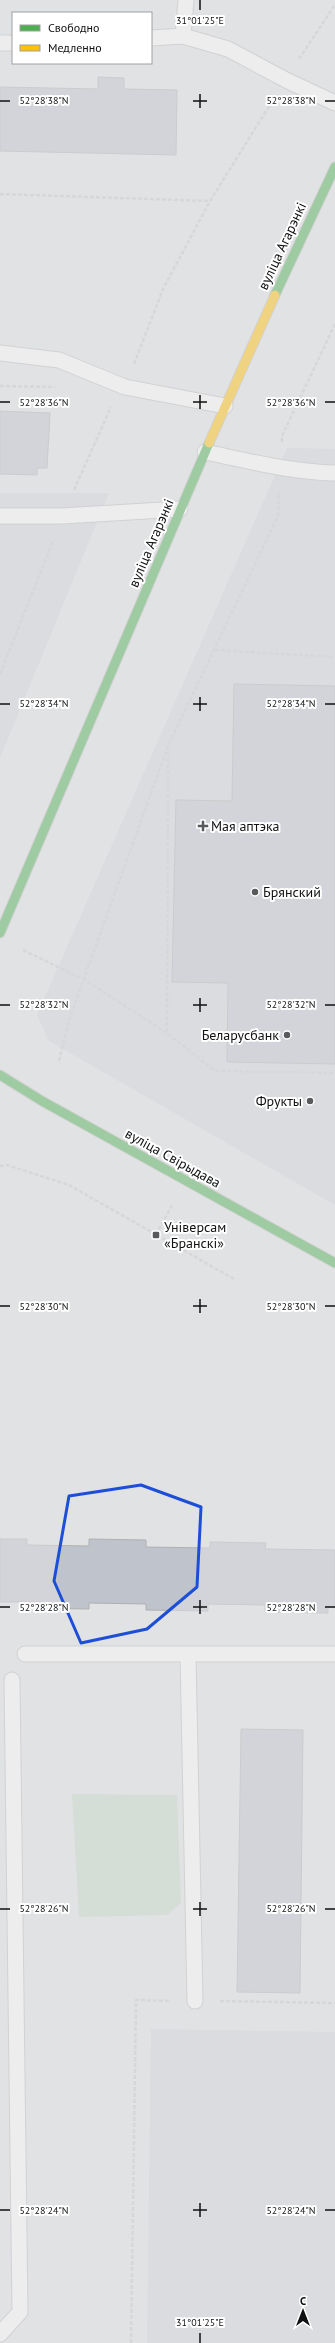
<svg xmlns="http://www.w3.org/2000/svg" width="335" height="2343" font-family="'PT Sans',sans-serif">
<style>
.built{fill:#d1d4da}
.green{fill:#c6d7c7}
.building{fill:#bfc4cc;stroke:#b0b0b2}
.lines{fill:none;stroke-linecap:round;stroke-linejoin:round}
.lane-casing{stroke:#bebec0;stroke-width:17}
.fast-casing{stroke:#bebec0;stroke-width:11}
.slow-casing{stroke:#bebec0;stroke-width:11}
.path{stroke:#cbcbcc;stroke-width:2.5;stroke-dasharray:4 2;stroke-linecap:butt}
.lane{stroke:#fafbfb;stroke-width:15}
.fast{stroke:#4caf50;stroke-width:9}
.slow{stroke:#ffc107;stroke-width:9}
.marked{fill:none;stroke:#1d4ed8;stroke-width:3;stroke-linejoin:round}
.ticks{fill:none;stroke:#101112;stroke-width:1.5}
.poi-dot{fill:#595a5c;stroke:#fff;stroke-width:1.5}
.labels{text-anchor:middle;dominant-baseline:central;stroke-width:4;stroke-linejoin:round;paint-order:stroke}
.street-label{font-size:14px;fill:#101112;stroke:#fff}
.poi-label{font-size:14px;fill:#101112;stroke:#fff;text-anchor:start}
.ticks-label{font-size:10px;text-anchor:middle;fill:#101112;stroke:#fff;stroke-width:4;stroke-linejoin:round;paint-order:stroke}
</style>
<rect width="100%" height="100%" fill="#e1e2e4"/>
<path class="built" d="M287,448L335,449V1205L49,1041L37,1015Z
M0,493H109L0,758Z
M151,2029L335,2032V2343H147Z"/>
<path class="green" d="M72,1794L177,1795L181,1903L167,1915L79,1917Z"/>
<path class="building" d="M98,77L124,78V89L177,90L176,155L0,151V87L98,89Z
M0,411L50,413L47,468H37V475L0,474Z
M234,684L335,686V1064L227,1062L228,983L172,982L176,800L232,801Z
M0,1539H27V1545L89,1546V1539L146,1540V1547L210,1548V1542L266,1543L265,1549L335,1550V1607H328V1613L265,1612V1605L208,1604V1611L146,1610V1604L89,1603V1609L27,1608V1602H0Z
M241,1729L303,1730L300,1993L237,1992Z"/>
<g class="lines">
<defs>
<path id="lane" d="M183,36L186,0
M151,38L183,36L228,49L286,80L335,103
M0,43H13
M0,353L59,360L125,387L225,406
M205,452C248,461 291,472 335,473
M0,516H62L180,509
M25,1654H335
M188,1655L195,2001
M0,2334L20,2312L12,1680"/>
<path id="fast" d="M275,295L335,167
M0,933L209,443
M0,1075L42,1101L335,1263"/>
<path id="slow" d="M209,443L275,295"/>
</defs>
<use href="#lane" class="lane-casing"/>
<use href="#fast" class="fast-casing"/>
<use href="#slow" class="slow-casing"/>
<path class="path" d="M299,59L334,6
M0,194L210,201
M134,364L163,289L210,201L273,100
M0,386L55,387
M282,442V436L335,324
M74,490L111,407
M215,650L335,657
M0,674L53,541
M23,950L85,980L167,1033L215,1071L335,1073
M167,1032L168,749
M59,1061L69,1020L168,746L278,516L279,491
M0,1166L7,1165L69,1185L234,1279
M156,1235L172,1205
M220,2001L335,2003
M131,2343L136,2000L171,2001"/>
<use href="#lane" class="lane"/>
<use href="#fast" class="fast"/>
<use href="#slow" class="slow"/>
</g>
<path d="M0 0H335V2343H0ZM141,1485L201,1507L197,1587L147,1629L81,1643L54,1581L69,1496Z" fill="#e1e2e4" fill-opacity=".55" fill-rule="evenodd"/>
<path class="marked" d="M141,1485L201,1507L197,1587L147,1629L81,1643L54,1581L69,1496Z"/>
<path class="ticks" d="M200,0V10M200,94V108M0,101H10M193,101H207M325,101H335M200,395V409M0,402H10M193,402H207M325,402H335M200,697V711M0,704H10M193,704H207M325,704H335M200,998V1012M0,1005H10M193,1005H207M325,1005H335M200,1299V1313M0,1306H10M193,1306H207M325,1306H335M200,1600V1614M0,1607H10M193,1607H207M325,1607H335M200,1902V1916M0,1909H10M193,1909H207M325,1909H335M200,2203V2217M0,2210H10M193,2210H207M325,2210H335M200,2333V2343"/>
<g class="poi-dot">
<path d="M201 820h4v4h4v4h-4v4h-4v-4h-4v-4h4z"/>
<circle cx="255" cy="892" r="4"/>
<circle cx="287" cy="1035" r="4"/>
<circle cx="310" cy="1101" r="4"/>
<rect x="152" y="1231" width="8" height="8" rx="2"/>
</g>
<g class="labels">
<g class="street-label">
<text transform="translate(282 246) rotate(-65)">вуліца Агарэнкі</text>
<text transform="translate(151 543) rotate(-67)">вуліца Агарэнкі</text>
<text transform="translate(173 1158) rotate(29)">вуліца Свірыдава</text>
</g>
<g class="poi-label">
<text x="211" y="826">Мая аптэка</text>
<text x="263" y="892">Брянский</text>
<text x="279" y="1035" text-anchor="end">Беларусбанк</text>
<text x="302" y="1101" text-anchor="end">Фрукты</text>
<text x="164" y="1227">Універсам<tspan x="164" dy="16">«Бранскі»</tspan></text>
</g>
</g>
<g class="ticks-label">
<text x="200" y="24">31°01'25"E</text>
<text x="44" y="104">52°28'38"N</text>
<text x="291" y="104">52°28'38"N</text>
<text x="44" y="406">52°28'36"N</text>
<text x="291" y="406">52°28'36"N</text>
<text x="44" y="707">52°28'34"N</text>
<text x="291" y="707">52°28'34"N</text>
<text x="44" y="1008">52°28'32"N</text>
<text x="291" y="1008">52°28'32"N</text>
<text x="44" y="1310">52°28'30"N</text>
<text x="291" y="1310">52°28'30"N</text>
<text x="44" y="1611">52°28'28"N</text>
<text x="291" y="1611">52°28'28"N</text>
<text x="44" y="1912">52°28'26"N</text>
<text x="291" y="1912">52°28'26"N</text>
<text x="44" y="2214">52°28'24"N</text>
<text x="291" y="2214">52°28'24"N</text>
<text x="200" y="2326">31°01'25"E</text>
</g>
<rect x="12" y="12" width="140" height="52" fill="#ffffff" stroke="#9fa0a0"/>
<rect x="20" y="25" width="20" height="6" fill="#4caf50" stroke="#9fa0a0"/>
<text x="48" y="32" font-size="12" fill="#101112">Свободно</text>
<rect x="20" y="45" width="20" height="6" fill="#ffc107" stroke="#9fa0a0"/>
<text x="48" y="52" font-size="12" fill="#101112">Медленно</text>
<g transform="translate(303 2311)" stroke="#ffffff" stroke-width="3" paint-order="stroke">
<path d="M0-3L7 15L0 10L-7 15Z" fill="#101112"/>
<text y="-6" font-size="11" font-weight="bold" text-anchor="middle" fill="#101112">С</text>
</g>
</svg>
